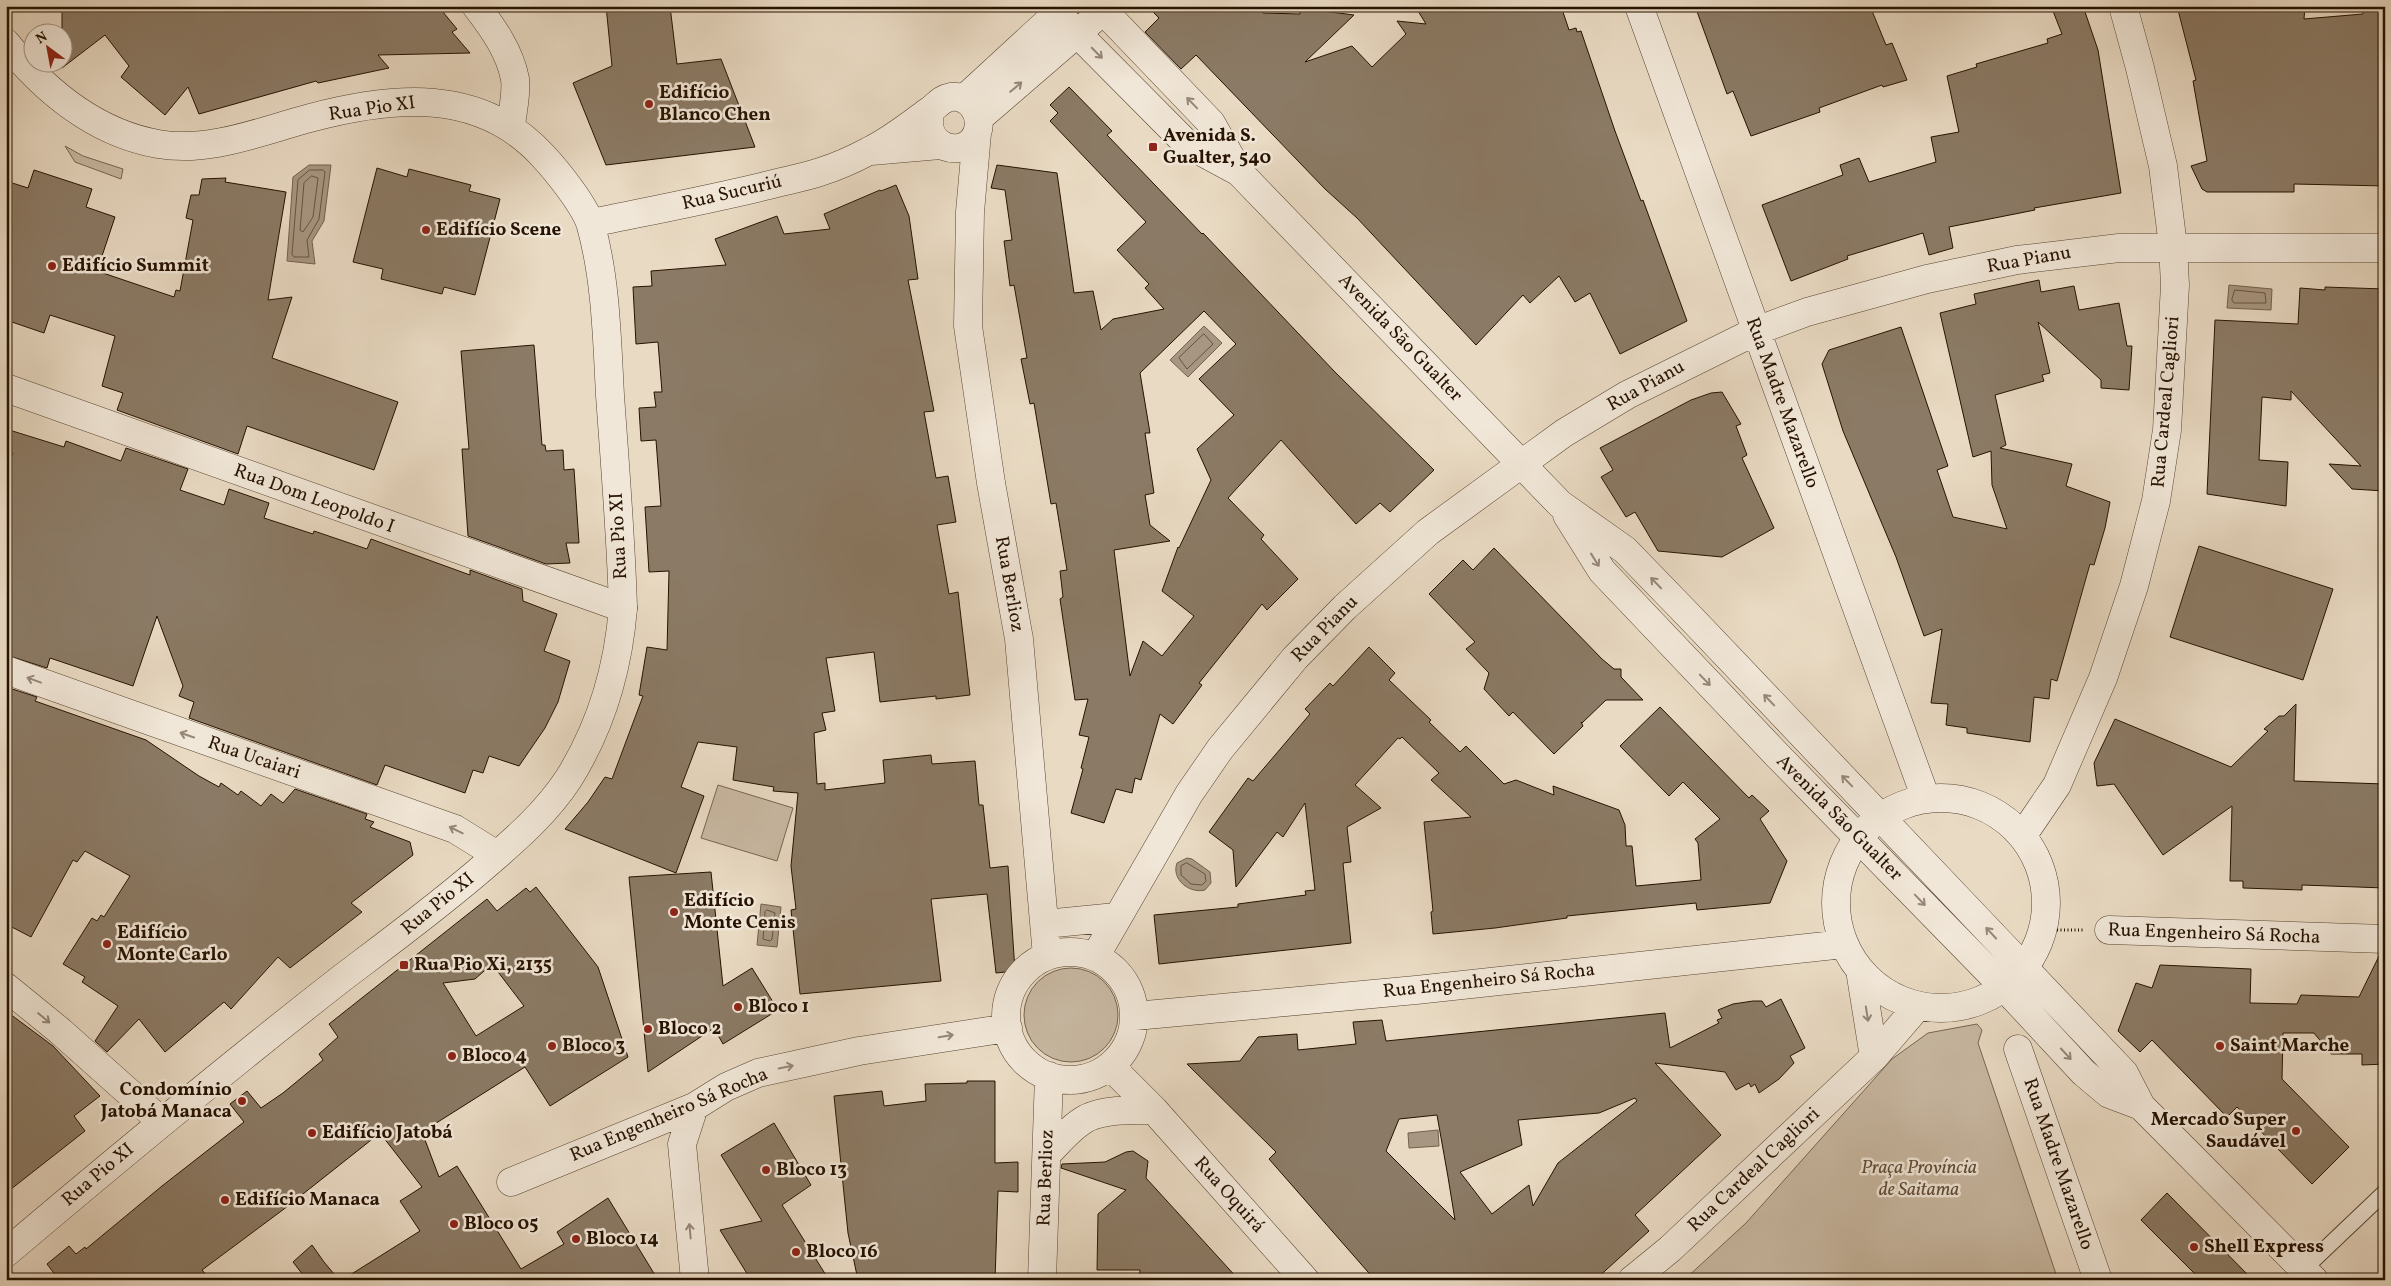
<svg xmlns="http://www.w3.org/2000/svg" width="2391" height="1286" font-family="Vollkorn,serif">
<style>
.green{fill:#c8b8a2;stroke:#776551}
.water{fill:#a79681;stroke:#73614d}
.lines{fill:none;stroke-linecap:round;stroke-linejoin:round}
.shore{stroke:#665440;stroke-width:1}
.building{fill:#8b7a65;stroke:#261200;fill-rule:evenodd}
.service-casing{stroke:#574431;stroke-width:17}
.minor-casing{stroke:#574431;stroke-width:29}
.tertiary-casing{stroke:#574431;stroke-width:29}
.path{stroke:#261200;stroke-width:3;stroke-dasharray:1 2.5;stroke-linecap:butt}
.service{stroke:#f1e7d8;stroke-width:15}
.minor{stroke:#f1e7d8;stroke-width:28}
.tertiary{stroke:#f1e7d8;stroke-width:28}
.oneway{stroke:#968777}
.poi-dot{fill:#8f2418;stroke:#f1e7d8;stroke-width:2}
.labels{text-anchor:middle;dominant-baseline:central;stroke-width:5;stroke-linejoin:round;paint-order:stroke}
.poi-label{font-size:19px;font-weight:bold;fill:#261200;stroke:#f1e7d8;text-anchor:start}
.street-label{font-size:19px;fill:#261200;stroke:#f1e7d8}
.park-label{font-size:19px;font-style:italic;fill:#5f4c39;stroke:#f1e7d8}
</style>
<rect width="100%" height="100%" fill="#e9dac3"/>
<filter id="stains"><feTurbulence type="fractalNoise" baseFrequency=".004" numOctaves="4"/><feColorMatrix values="0 0 0 0 .2 0 0 0 0 .09 0 0 0 0 .02 0 0 0 .5 -.17"/></filter>
<radialGradient id="worn" r=".72"><stop offset=".6" stop-color="#630" stop-opacity="0"/><stop offset="1" stop-color="#630" stop-opacity=".3"/></radialGradient>
<path class="green" d="M65,146L83,156L123,169L121,179L75,162Z
M718,785L793,808L777,861L701,838Z
M1024 1015a47 47 0 1 1 94 0a47 47 0 1 1-94 0Z
M1977,1024L1982,1030L1978,1043L2058,1280H1684L1746,1223L1892,1059L1928,1033Z"/>
<path class="water" d="M309,165H331L324,221L312,241L315,264L287,261L293,177Z
M2229,285L2272,289L2271,310L2227,308Z
M1204,326L1222,343L1188,377L1170,360Z
M1187,858L1192,859L1210,872L1211,883L1205,890C1189,894 1171,879 1177,863Z
M761,904L781,907L777,947L757,945Z
M1438,1130L1439,1146L1409,1148L1408,1133Z"/>
<g class="lines">
<path class="shore" d="M310,170H323L325,172L319,219L307,240L309,257H294L292,254L298,180Z
M312,176L318,178L313,217L303,232L300,230L304,183Z
M2235,290L2265,293L2266,303H2234L2232,300Z
M1204,334L1213,344L1187,369L1179,358Z
M1187,863L1205,874L1206,881L1202,885L1191,884L1181,875V866Z
M767,910L775,913L772,939L770,941L763,939L765,912Z"/>
</g>
<path class="building" d="M62,6H438L457,29L452,32L470,53L378,55L389,68L318,83L316,81L199,114L188,87L165,115L121,77L129,66L105,35L62,68Z
M606,6H670L677,64L721,59L755,147L606,165L573,83L612,66Z
M1147,6H1257L1263,13L1300,14V8L1354,15L1305,62L1352,46L1372,67L1406,34L1397,21L1426,24L1415,6H1561L1569,30L1576,28L1577,32L1581,31L1615,131L1641,201L1643,200L1687,321L1620,354L1590,293L1575,302L1559,276L1530,303L1523,295L1476,345L1357,218L1325,189L1196,55L1181,69L1145,32L1159,18Z
M1695,6H1870L1886,45L1892,43L1907,80L1883,87L1882,85L1819,108L1820,112L1751,136L1733,91L1727,94Z
M2051,6H2083L2098,50L2121,193L2034,208L2035,210L1949,227L1953,248L1929,255L1923,233L1847,256L1848,259L1791,281L1762,205L1843,175L1840,165L1859,158L1869,182L1936,162L1931,137L1959,132L1947,76L1977,67L1976,64L2048,43L2047,39L2062,34Z
M2177,6H2305L2304,19L2363,14V6H2385V186L2294,184V192H2207L2202,189L2191,166L2207,161L2193,81L2196,80Z
M1069,87L1112,131L1107,135L1202,234L1203,233L1334,371L1434,470L1390,512L1380,503L1356,524L1281,440L1228,498L1264,535L1261,539L1298,579L1267,610L1262,604L1199,683L1202,685L1173,724L1160,714L1141,780L1135,778L1132,793L1116,789L1104,823L1071,813L1083,769L1081,768L1089,737L1079,735L1088,699L1075,700L1060,599L1063,597L1060,571L1067,570L1056,503L1051,504L1034,403L1030,404L1021,359L1027,358L1014,285L1010,286L1004,241L1012,240L1005,190L991,188L997,165L1057,173L1074,293L1093,291L1101,330L1113,319L1164,309L1145,288L1149,284L1117,250L1146,222L1050,121L1058,113L1050,105ZM1204,311L1236,344L1199,379L1234,415L1197,449L1211,480L1179,548L1178,547L1162,591L1194,616L1162,656L1143,641L1130,676L1114,550L1170,541L1150,525L1145,495L1154,493L1145,433H1150L1140,373Z
M377,168L407,177L409,169L471,185L469,191L500,199L475,295L444,287L442,294L381,279L383,269L353,262Z
M34,170L92,189L86,207L115,217L97,271L174,297L176,290L180,291L193,220L186,218L191,195H199L202,179L226,178L225,182L286,192L268,300L292,297L272,358L398,402L374,470L247,426L238,454L117,410L123,393L102,386L115,336L50,315L44,333L6,320V181L28,188Z
M896,185L909,216L918,279L908,280L934,411L924,412L936,478L948,476L956,522L937,525L949,594L958,592L970,695L936,699V696L880,702L874,652L826,658L835,711L822,713L826,730L814,733L817,784L825,783V790L885,783L883,760L931,755L932,764L975,761L979,805H983L990,868L1008,866L1015,971L996,973L987,894L931,899L941,981L800,994L791,910L796,909L791,866L798,793L773,791L774,787L733,780L737,747L698,742L681,787L704,796L676,873L565,829L588,802L605,777L612,779L643,696L639,695L647,647L667,650L669,571L649,572L645,507L661,506L656,440L641,441L639,408L656,407L654,392H662L658,342L636,344L633,287L652,286L651,271L726,265L715,239L777,216L784,234L830,229L824,214L880,190L881,191Z
M2039,280L2041,292L2074,286L2079,310L2119,303L2127,346H2132L2129,390L2101,388V380L2038,322L2050,373L2042,375L2044,381L1995,395L2006,445L2000,448L2072,464L2066,486L2110,502L2105,528L2094,565L2090,564L2057,681L2051,679L2049,699L2034,697L2030,742L1967,733V728L1946,725L1948,704L1931,703L1942,629L1924,636L1896,557L1843,431L1822,364L1829,350L1901,327L1948,466L1937,470L1953,517L2007,529L1992,485L1991,451L1973,457L1940,313L1976,304L1974,294Z
M2325,287L2385,289V491L2352,489L2329,464L2361,466L2291,391V400L2262,397L2259,460L2288,462L2286,506L2207,494L2215,320L2298,324L2300,288L2325,290Z
M534,345L542,445H545L546,451L563,450L564,470L574,469L579,543H566L570,563L546,564L468,536L462,449H469L461,351Z
M1722,392L1741,424L1736,426L1747,455L1742,458L1774,528L1722,557L1658,551L1635,512L1626,517L1601,477L1613,470L1600,448L1691,400L1711,393Z
M6,429L64,447L66,441L121,461L126,448L188,469L180,490L224,505L229,489L269,503L264,518L313,534L314,531L367,549L371,539L470,575V570L522,589L523,601L557,614L544,651L570,661L558,702L545,728L519,766L489,756L483,773L473,770L465,793L385,765L377,785L189,718L194,702L179,696L183,686L157,616L133,686L50,658L47,668L6,655V473L13,453L6,451Z
M2199,546L2333,589L2303,680L2170,637Z
M1494,548L1602,659L1614,669H1621V677L1643,700H1606L1582,723L1581,722L1583,726L1554,754L1513,712L1509,716L1484,689L1489,673L1466,649L1475,642L1429,594L1463,560L1473,570Z
M1369,647L1395,673L1389,680L1431,720L1429,722L1460,752L1466,746L1504,784L1516,780L1554,795L1553,786L1619,810L1625,825L1626,846H1632L1636,886L1701,880L1698,843L1695,839L1720,819L1683,782L1669,796L1620,746L1660,707L1749,798L1752,795L1769,811L1760,819L1787,861L1770,903L1697,910L1696,903L1567,916V918L1495,928L1433,934L1431,912L1433,911L1424,822L1471,817L1431,780L1439,773L1402,737L1400,739L1398,738L1355,785L1381,808L1347,827L1351,862L1343,863L1351,943L1159,964L1154,915L1238,907V904L1306,895L1305,891L1315,890L1305,803L1283,837L1277,832L1236,887L1233,850L1209,832L1248,778L1253,781L1310,714L1305,709L1330,683L1333,686Z
M6,687L37,697L35,701L146,740L199,776L219,787L221,783L238,795L241,791L261,806L271,794L283,803L295,789L367,814L365,819L374,822L370,827L410,842L413,855L351,903L362,912L290,968L278,957L231,1009L224,1002L165,1052L139,1019L107,1052L95,1041L118,1006L82,982L85,977L63,964L92,918L97,921L101,915L104,917L130,876L85,851L77,862L73,860L31,937L6,924Z
M2296,704L2294,781L2385,784V888L2302,885V890L2243,888V881H2230L2232,806L2163,855L2114,784L2097,786L2094,763L2115,719L2231,767L2268,731L2264,729L2279,716H2284Z
M711,872L723,986L752,968L778,1010L723,1044L714,1028L648,1072L629,877Z
M536,887L598,967L628,1057L550,1106L525,1067L422,1132L439,1177L457,1166L521,1269L564,1244L557,1232L608,1198L658,1280H342L420,1231L400,1201L422,1187L380,1133L284,1209L202,1270L210,1280H59L47,1264L69,1246L76,1254L85,1247L86,1249L162,1186L244,1122L230,1104L247,1091L261,1108L283,1093L323,1060L319,1054L338,1037L329,1024L487,899L497,911L526,888L530,892ZM492,964L524,1006L476,1036L443,983L475,979Z
M2380,954L2385,955V1064L2362,1065V1054H2331L2314,1033H2283L2282,1079L2349,1147L2312,1184L2237,1107L2227,1117L2152,1040L2140,1052L2118,1031L2136,983L2152,988L2160,965L2251,969L2250,1003L2297,1004L2301,995L2359,997Z
M1781,999L1805,1048L1790,1056L1794,1063L1779,1079L1759,1093L1755,1084L1751,1087L1749,1083L1736,1090L1725,1072L1655,1063L1721,1135L1635,1215L1649,1231L1595,1280H1375L1269,1159L1276,1152L1187,1064L1240,1061L1258,1037L1297,1034L1298,1050L1356,1044L1353,1022L1382,1020L1386,1041L1665,1013L1670,1048L1719,1023L1717,1020L1722,1018L1718,1010L1733,1004L1753,1001H1762L1766,1007ZM1635,1098L1637,1101L1558,1163L1533,1206L1529,1185L1492,1214L1460,1172L1522,1145L1518,1120L1599,1113ZM1437,1115L1448,1177L1455,1220L1386,1151L1399,1119Z
M6,1011L53,1046L100,1096L74,1116L85,1131L6,1193Z
M967,1081H995V1163L1018,1162V1192L998,1191L995,1280H858L848,1233L834,1096L882,1091L884,1106L926,1101L925,1084L967,1083Z
M774,1123L811,1185L782,1205L829,1280H751L720,1230L762,1221L721,1155Z
M1133,1151L1148,1161L1146,1178L1239,1280H1139L1140,1270H1097L1098,1214L1126,1190L1061,1168L1062,1164L1105,1162L1126,1152Z
M2167,1193L2253,1280H2201L2141,1220Z
M312,1245L324,1262L339,1280H307L293,1262Z"/>
<g class="lines">
<defs>
<path id="service" d="M2303,1270L2385,1192"/>
<path id="minor" d="M476,6C493,28 510,52 515,79C517,94 512,112 511,127
M1639,6L1926,799
M964,99L1065,6
M979,118L1103,11L1104,6
M977,133L970,212L968,326L991,483L1019,639L1047,956
M871,151L940,145
M591,223C649,211 707,200 765,186C783,181 802,178 820,172C836,167 854,159 869,151C890,141 910,125 929,111C937,106 940,99 951,97C970,95 984,115 977,133C966,161 919,149 931,110
M6,388L623,608
M6,670L455,829L497,855
M1836 903a105 105 0 1 1 210 0a105 105 0 1 1-210 0Z
M2023,835L2057,785L2103,678L2134,586L2156,501L2167,430L2175,285L2173,246L2163,166L2140,68L2123,6
M1045,924L1116,917
M2109,930L2385,939
M1006 1016a64 64 0 1 1 128 0a64 64 0 1 1-128 0Z
M1095,957L1189,794L1220,749L1295,658L1345,607L1428,532L1564,433L1627,395L1756,331L1807,312L1927,279L2017,260L2119,248H2385
M1860,970L1874,1057
M6,987L60,1031L162,1122
M1135,1016L1416,990L1844,944
M2018,1049L2098,1280
M1110,1066L1154,1110L1305,1280
M694,1107L682,1144L695,1280
M1048,1153C1060,1141 1072,1126 1087,1118C1106,1109 1132,1110 1154,1110
M511,1182L694,1107L726,1087L758,1073L859,1051L1008,1028
M1042,1280L1049,1076
M1632,1280L1670,1249L1874,1057L1918,1006"/>
<path id="tertiary" d="M1050,6L1187,144L1239,172
M1099,6L1211,123L1239,172L1560,504L1625,550L1691,618L2124,1073L2141,1106L2314,1280
M6,43C45,91 96,133 158,144C210,153 261,131 310,118C393,96 480,87 543,156C557,171 586,207 591,226C606,280 607,340 610,395C615,466 621,537 623,608C618,670 602,725 569,778C547,812 517,838 487,864C440,905 391,941 342,978C228,1067 117,1159 6,1253
M1567,515L1602,571L1777,755L2004,987L2084,1073L2109,1094L2141,1106"/>
</defs>
<use href="#service" class="service-casing"/>
<use href="#minor" class="minor-casing"/>
<use href="#tertiary" class="tertiary-casing"/>
<path class="path" d="M2043,930H2083"/>
<use href="#service" class="service"/>
<use href="#minor" class="minor"/>
<use href="#tertiary" class="tertiary"/>
</g>
<defs><path id="oneway-shaft" d="M-6 0H5M1.5-3L5.5 0L1.5 3" fill="none" stroke-width="1.6" stroke-linecap="round" stroke-linejoin="round" transform="scale(1.25)"/></defs>
<g class="oneway">
<use href="#oneway-shaft" transform="translate(1097 53) rotate(45)"/>
<use href="#oneway-shaft" transform="translate(1016 87) rotate(-40)"/>
<use href="#oneway-shaft" transform="translate(1192 103) rotate(-134)"/>
<use href="#oneway-shaft" transform="translate(1595 560) rotate(58)"/>
<use href="#oneway-shaft" transform="translate(1656 583) rotate(-134)"/>
<use href="#oneway-shaft" transform="translate(34 680) rotate(-160)"/>
<use href="#oneway-shaft" transform="translate(1705 680) rotate(46)"/>
<use href="#oneway-shaft" transform="translate(1769 700) rotate(-134)"/>
<use href="#oneway-shaft" transform="translate(187 735) rotate(-161)"/>
<use href="#oneway-shaft" transform="translate(1847 781) rotate(-134)"/>
<use href="#oneway-shaft" transform="translate(456 830) rotate(-154)"/>
<use href="#oneway-shaft" transform="translate(1920 900) rotate(46)"/>
<use href="#oneway-shaft" transform="translate(1991 933) rotate(-133)"/>
<use href="#oneway-shaft" transform="translate(1867 1014) rotate(81)"/>
<use href="#oneway-shaft" transform="translate(44 1018) rotate(40)"/>
<use href="#oneway-shaft" transform="translate(946 1036) rotate(-10)"/>
<use href="#oneway-shaft" transform="translate(2066 1054) rotate(47)"/>
<use href="#oneway-shaft" transform="translate(786 1067) rotate(-12)"/>
<use href="#oneway-shaft" transform="translate(690 1231) rotate(-95)"/>
</g>
<g class="poi-dot">
<circle cx="649" cy="104" r="5"/>
<rect x="1148" y="142" width="10" height="10" rx="2.5"/>
<circle cx="426" cy="230" r="5"/>
<circle cx="52" cy="266" r="5"/>
<circle cx="674" cy="912" r="5"/>
<circle cx="107" cy="944" r="5"/>
<rect x="399" y="960" width="10" height="10" rx="2.5"/>
<circle cx="738" cy="1007" r="5"/>
<circle cx="648" cy="1029" r="5"/>
<circle cx="552" cy="1046" r="5"/>
<circle cx="2220" cy="1046" r="5"/>
<circle cx="452" cy="1056" r="5"/>
<circle cx="242" cy="1101" r="5"/>
<circle cx="2296" cy="1131" r="5"/>
<circle cx="312" cy="1133" r="5"/>
<circle cx="766" cy="1170" r="5"/>
<circle cx="225" cy="1200" r="5"/>
<circle cx="454" cy="1224" r="5"/>
<circle cx="576" cy="1239" r="5"/>
<circle cx="2194" cy="1247" r="5"/>
<circle cx="796" cy="1252" r="5"/>
</g>
<g class="labels">
<g class="poi-label">
<text x="659" y="93">Edifício<tspan x="659" dy="22">Blanco Chen</tspan></text>
<text x="1163" y="136">Avenida S.<tspan x="1163" dy="22">Gualter, 540</tspan></text>
<text x="436" y="230">Edifício Scene</text>
<text x="62" y="266">Edifício Summit</text>
<text x="684" y="901">Edifício<tspan x="684" dy="22">Monte Cenis</tspan></text>
<text x="117" y="933">Edifício<tspan x="117" dy="22">Monte Carlo</tspan></text>
<text x="414" y="965">Rua Pio Xi, 2135</text>
<text x="748" y="1007">Bloco 1</text>
<text x="658" y="1029">Bloco 2</text>
<text x="562" y="1046">Bloco 3</text>
<text x="2230" y="1046">Saint Marche</text>
<text x="462" y="1056">Bloco 4</text>
<text x="232" y="1090" text-anchor="end">Condomínio<tspan x="232" dy="22">Jatobá Manaca</tspan></text>
<text x="2286" y="1120" text-anchor="end">Mercado Super<tspan x="2286" dy="22">Saudável</tspan></text>
<text x="322" y="1133">Edifício Jatobá</text>
<text x="776" y="1170">Bloco 13</text>
<text x="235" y="1200">Edifício Manaca</text>
<text x="464" y="1224">Bloco 05</text>
<text x="586" y="1239">Bloco 14</text>
<text x="2204" y="1247">Shell Express</text>
<text x="806" y="1252">Bloco 16</text>
</g>
<g class="street-label">
<text transform="translate(372 109) rotate(-8)">Rua Pio XI</text>
<text transform="translate(732 193) rotate(-13)">Rua Sucuriú</text>
<text transform="translate(2029 260) rotate(-10)">Rua Pianu</text>
<text transform="translate(1400 338) rotate(46)">Avenida São Gualter</text>
<text transform="translate(1646 386) rotate(-29)">Rua Pianu</text>
<text transform="translate(2166 402) rotate(-85)">Rua Cardeal Cagliori</text>
<text transform="translate(1782 403) rotate(70)">Rua Madre Mazarello</text>
<text transform="translate(314 499) rotate(20)">Rua Dom Leopoldo I</text>
<text transform="translate(619 536) rotate(-93)">Rua Pio XI</text>
<text transform="translate(1009 584) rotate(80)">Rua Berlioz</text>
<text transform="translate(1325 629) rotate(-45)">Rua Pianu</text>
<text transform="translate(254 758) rotate(19)">Rua Ucaiari</text>
<text transform="translate(1839 818) rotate(45)">Avenida São Gualter</text>
<text transform="translate(438 904) rotate(-39)">Rua Pio XI</text>
<text transform="translate(2214 934) rotate(2)">Rua Engenheiro Sá Rocha</text>
<text transform="translate(1489 981) rotate(-6)">Rua Engenheiro Sá Rocha</text>
<text transform="translate(669 1115) rotate(-23)">Rua Engenheiro Sá Rocha</text>
<text transform="translate(2058 1164) rotate(71)">Rua Madre Mazarello</text>
<text transform="translate(1754 1170) rotate(-43)">Rua Cardeal Cagliori</text>
<text transform="translate(98 1175) rotate(-40)">Rua Pio XI</text>
<text transform="translate(1046 1178) rotate(-88)">Rua Berlioz</text>
<text transform="translate(1229 1195) rotate(48)">Rua Oquirá</text>
</g>
<g class="park-label">
<text x="1919" y="1168">Praça Província<tspan x="1919" dy="22">de Saitama</tspan></text>
</g>
</g>
<rect width="2391" height="1286" fill="none" stroke="#e9dac3" stroke-width="25"/>
<rect x="8" y="8" width="2376" height="1271" fill="none" stroke="#261200" stroke-width="2.5"/>
<rect x="12" y="12" width="2366" height="1261" fill="none" stroke="#261200"/>
<g transform="translate(48 48) rotate(328)"><circle r="24" fill="#f1e7d8" stroke="#a09282"/>
<path d="M0-4L9 19L0 12L-9 19Z" fill="#8f2418"/>
<text y="-8" font-size="14" font-weight="bold" text-anchor="middle" fill="#261200">N</text>
</g>
<rect width="100%" height="100%" filter="url(#stains)"/>
<rect width="100%" height="100%" fill="url(#worn)"/>
</svg>
